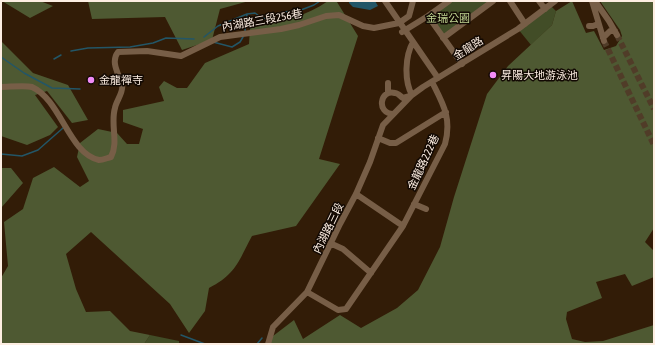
<svg xmlns="http://www.w3.org/2000/svg" width="655" height="345" font-family="'Asap Condensed','Noto Sans TC',sans-serif">
<style>
.green{fill:#424d27}
.forest{fill:#4e5932}
.water{fill:#235667}
.lines{fill:none;stroke-linecap:round;stroke-linejoin:round}
.stream{stroke:#235667;stroke-width:1.5}
.minor-tunnel{stroke:#503c28;stroke-width:6;stroke-dasharray:6 3;stroke-linecap:butt}
.minor{stroke:#775e47;stroke-width:6}
.poi-dot{fill:#f08bf6;stroke:#120903;stroke-width:1.5}
.labels{text-anchor:middle;dominant-baseline:central;stroke-width:3;stroke-linejoin:round;paint-order:stroke}
.park-label{font-size:11px;fill:#c0d492;stroke:#120903}
.street-label{font-size:11px;fill:#fdeee2;stroke:#120903}
.poi-label{font-size:11px;fill:#fdeee2;stroke:#120903;text-anchor:start}
</style>
<rect width="100%" height="100%" fill="#321c07"/>
<path class="green" d="M449,1H493L443,38L428,16Z
M550,5L556,11L552,25L531,45L518,29Z
M150,335L179,341V344H144Z"/>
<path class="forest" d="M2,1H40L53,6L30,18Z
M88,1H249L220,9L212,40L182,50L165,17L92,19Z
M328,1L337,2L358,36L319,159L340,164L296,226L252,236C238,262 236,274 209,288L205,311L189,333L170,304L91,232L66,254L76,289L86,312L110,311L130,331L150,335L144,344H1V278L8,266L4,222L23,209L33,178L54,167L80,187L89,181L77,157L80,143L98,129L117,133L127,144H139L143,129L123,122V110L164,101L159,87L164,81L177,88H187L205,63L249,44L250,28C276,23 306,17 328,1Z
M572,1L586,33L594,31L604,50L616,46L622,36L620,30L600,1H654V228L645,242L654,251V277L632,286L625,274L596,282L602,298L567,312L566,319L572,339L585,342L603,341L654,325V344H267L273,336L294,320L303,339L340,315L361,328L397,308L418,290L440,247L454,197L487,94L508,66L552,25L556,11Z
M1,41L33,73L68,85L88,120L72,123L47,91L35,95L58,127L50,135L27,145L1,136Z
M1,168H11L23,183L1,208Z"/>
<path class="water" d="M349,1H375L378,6L370,10L353,7L349,3Z"/>
<g class="lines">
<path class="stream" d="M245,31L247,14
M204,37L218,26L247,14L255,13L262,18L268,19L284,12L301,10L314,5L320,1
M213,42L232,47L240,42L243,37
M71,51L88,48L130,47L153,43L166,38L194,39
M1,57L24,73L52,88L80,89
M54,59L61,55
M1,154L22,156L38,150L63,128
M181,335L205,344
M257,344L262,338"/>
<path class="minor-tunnel" d="M617,35L654,109
M604,41L654,145"/>
<path class="minor" d="M385,1L438,78
M510,1L525,24
M539,1L545,9
M592,1L604,41
M595,1L609,21L617,35
M428,16L462,64
M589,26H593L598,24
M402,32L428,16L449,1
M443,38L493,1
M603,38L610,31H615
M388,83V93
M1,87C9,87 25,85 32,87C61,100 69,154 99,160C103,160 107,158 111,157C119,142 110,124 115,108C116,101 124,92 122,85C119,74 110,62 118,52L147,51L181,56L220,37L281,29L299,25L326,16L339,15L363,26L374,28L399,23L409,16L413,1
M412,95C404,81 405,56 413,42
M393,114C376,113 380,89 395,93C398,93 400,96 403,98L410,96
M378,138L390,143H396L446,112
M356,194L403,226
M414,204L426,209
M332,244L343,249L371,273
M307,292L338,310L346,309L403,226L445,144C452,118 443,104 432,82
M268,344L273,327L307,292L340,224L356,194L370,162L383,125L412,95L423,87L518,29L555,1"/>
</g>
<g class="poi-dot">
<circle cx="493" cy="75" r="4"/>
<circle cx="91" cy="80" r="4"/>
</g>
<g class="labels">
<g class="park-label">
<text x="448" y="18">金瑞公園</text>
</g>
<g class="street-label">
<text transform="translate(262 20) rotate(-10)">內湖路三段256巷</text>
<text transform="translate(468 48) rotate(-32)">金龍路</text>
<text transform="translate(423 162) rotate(-65)">金龍路222巷</text>
<text transform="translate(328 228) rotate(-64)">內湖路三段</text>
</g>
<g class="poi-label">
<text x="501" y="75">昇陽大地游泳池</text>
<text x="99" y="80">金龍禪寺</text>
</g>
</g>
<rect width="655" height="345" fill="none" stroke="#fdeee2" stroke-width="4"/>
</svg>
